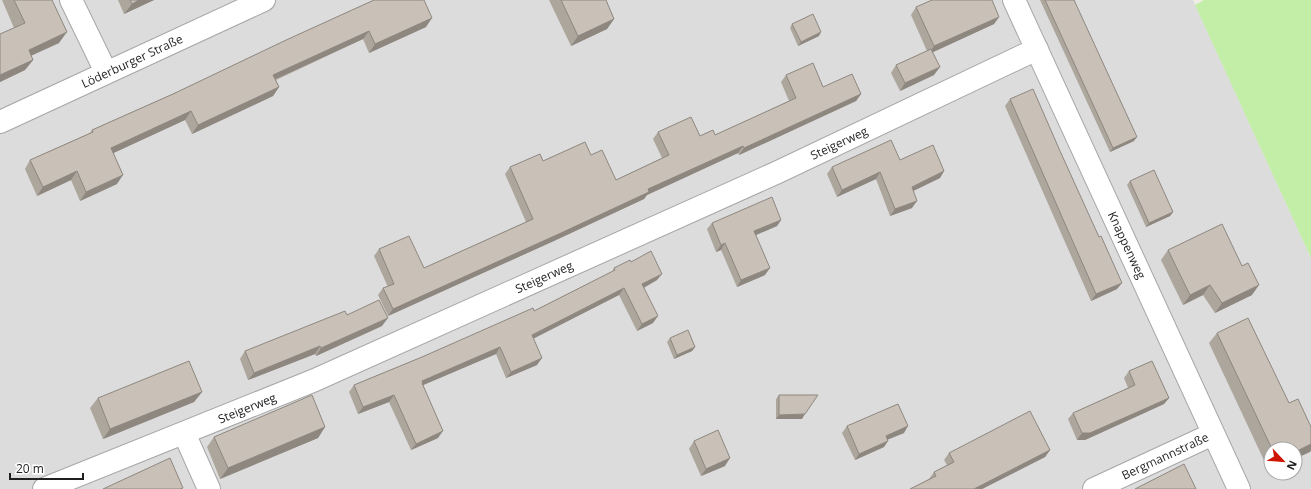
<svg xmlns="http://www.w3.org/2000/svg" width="1311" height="489" font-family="'Open Sans',sans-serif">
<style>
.residential{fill:#dddcdc;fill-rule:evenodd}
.grass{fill:#c3eea7}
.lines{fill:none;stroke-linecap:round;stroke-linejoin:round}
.minor-casing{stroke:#a6a6a6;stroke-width:24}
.tertiary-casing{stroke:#a6a6a6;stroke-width:24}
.minor{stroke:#fff;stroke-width:22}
.tertiary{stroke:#fff;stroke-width:22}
.wall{fill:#ada69d}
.shaded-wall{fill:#8d8780}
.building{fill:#c9c1b7;stroke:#8d8780}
.labels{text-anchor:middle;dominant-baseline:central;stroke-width:3.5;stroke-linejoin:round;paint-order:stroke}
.street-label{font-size:12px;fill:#1f1f1f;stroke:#fff}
</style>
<rect width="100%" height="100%" fill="#f0eee4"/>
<path class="residential" d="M0,0H1193L1311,258V489H0ZM1271,449H1295V473H1271Z"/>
<path class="grass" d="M1204,0H1311V258L1195,5Z"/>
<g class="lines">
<defs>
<path id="minor" d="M71,0L106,72
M1014,0L1239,489
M184,433L209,489
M44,489L315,380L778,172L1037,49
M1094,489L1213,434"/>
<path id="tertiary" d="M0,122L264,0"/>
</defs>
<use href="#minor" class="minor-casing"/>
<use href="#tertiary" class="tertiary-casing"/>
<use href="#minor" class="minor"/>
<use href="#tertiary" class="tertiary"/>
</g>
<path class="wall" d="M2,0H52L59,43L31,56L33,60L25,70L0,82V34L14,28Z
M118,0H154L124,14Z
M374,0L426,27L369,53L363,39L276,80L279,87L273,96L192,134L185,120L113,153L117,184L80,201L71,180L37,196L25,169L30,160L90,133L92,130L173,94Z
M549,0H606L614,19L607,29L571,46Z
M1040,0H1074L1134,141L1110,152Z
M916,7L999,17L994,24L933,52L934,75L900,91L891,73L896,65L927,51L911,15Z
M792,24L819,36L798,46L790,28Z
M786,75L823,87L861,94L856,101L739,155L738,153L647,195L644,199L556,240L388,316L378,295L383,288L388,287L374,256L379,249L424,268L526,222L505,174L510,167L543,161L591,155L616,180L662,158L653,139L658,132L700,136L715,135L789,101L781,82Z
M1010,99L1117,289L1091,301L1005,106Z
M900,160L944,171L940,178L913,191L912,208L890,216L876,179L837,197L827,174L832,167Z
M1130,181L1173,212L1170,216L1146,227L1127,185Z
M781,220L777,226L756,235L765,275L737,287L721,250L716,252L707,229L712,223Z
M1168,250L1252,295L1215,313L1203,295L1183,305L1161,260Z
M631,262L657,280L644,288L653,323L637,331L619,295L533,338L537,365L506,378L496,354L423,385L438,438L411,450L389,402L358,414L349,392L354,385L534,311L612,272L614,268Z
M347,315L382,326L316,356L315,354L248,380L240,359L245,351Z
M1217,333L1311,427V450L1310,452L1295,449H1271V470L1269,471L1209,343Z
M670,338L695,347L692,351L674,359L667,342Z
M1129,371L1169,398L1164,404L1085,440H1077L1068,419L1073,413L1128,388L1124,378Z
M202,392L194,402L103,439L90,408L98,398Z
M779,395L802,419H776V399Z
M847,426L904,433L888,439L884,447L855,460L842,433Z
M325,427L318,438L220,479L207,447L214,437Z
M694,441L725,466L701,476L689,449Z
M1050,450L1045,457L982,489H910L929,479L934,472L947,465L944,460L949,453Z"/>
<path class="shaded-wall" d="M139,0H154L124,14L132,4Z
M999,17L994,24L929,54L934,46Z
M432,18L426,27L369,53L375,44Z
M614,19L607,29L571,46L578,36Z
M369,31L363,39L267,83L273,75Z
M67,32L59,43L21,60L29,50Z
M821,32L819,36L798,46L801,42Z
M33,60L25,70L0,82V75Z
M940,67L934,75L900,91L905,83Z
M279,87L273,96L192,134L198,125Z
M861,94L856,101L739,155L744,148Z
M191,111L185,120L105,157L111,148Z
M1137,137L1134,141L1110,152L1113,148Z
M743,146L738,153L647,195L644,199L556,240L388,316L393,309L648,189Z
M77,171L71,180L37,196L43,187Z
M944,171L940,178L907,194L912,187Z
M880,172L876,179L837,197L842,190Z
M123,175L117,184L80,201L86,192Z
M917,201L912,208L890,216L895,209Z
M1173,212L1170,216L1146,227L1149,223Z
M781,220L777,226L749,238L754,231Z
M725,243L721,250L716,252L721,245Z
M770,268L765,275L737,287L741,280Z
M662,274L657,280L637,291L642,284Z
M1122,283L1117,289L1091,301L1096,294Z
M1210,285L1203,295L1183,305L1190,295Z
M1259,285L1252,295L1215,313L1222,303Z
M624,288L619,295L527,342L532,335Z
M658,316L653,323L637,331L642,324Z
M388,318L382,326L316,356L321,348Z
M320,346L315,354L248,380L254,373Z
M500,347L496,354L421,386L422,381Z
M695,347L692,351L674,359L677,355Z
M542,358L537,365L506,378L511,372Z
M202,392L194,402L103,439L110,429Z
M394,395L389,402L358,414L363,407Z
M1169,398L1164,404L1085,440H1077L1082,433Z
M805,414L802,419H776L779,415Z
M908,426L904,433L882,442L886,436Z
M325,427L318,438L220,479L228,468Z
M443,431L438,438L411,450L416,444Z
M888,441L884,447L855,460L859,454Z
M1311,444V450L1310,452L1295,459V452Z
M1050,450L1045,457L982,489H974Z
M730,458L725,466L701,476L706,469Z"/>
<path class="building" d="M14,0H52L67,32L29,50L33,60L0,75V34L25,23Z
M130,0H139L132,4Z
M374,0H424L432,18L375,44L369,31L273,75L279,87L198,125L191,111L111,148L123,175L86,192L77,171L43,187L30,160L93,132L92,130L173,94L284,41Z
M561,0H606L614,19L578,36Z
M932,0H992L999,17L934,46L916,7Z
M1045,0H1074L1137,137L1113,148Z
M813,14L821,32L801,42L792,24Z
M931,49L940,67L905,83L896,65Z
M813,63L823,87L852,74L861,94L744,148L743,146L648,189L649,192L561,233L393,309L383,288L394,284L379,249L409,236L424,268L533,219L510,167L540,154L543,161L585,142L591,155L602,150L616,180L669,155L658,132L691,117L700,136L713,130L715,135L796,98L786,75Z
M1033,89L1060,151L1099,237L1101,236L1122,283L1096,294L1010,99Z
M891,140L900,160L933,145L944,171L912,187L917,201L895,209L880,172L842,190L832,167Z
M1154,170L1173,212L1149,223L1130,181Z
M772,197L781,220L754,231L770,268L741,280L725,243L721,245L712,223Z
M1222,224L1242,266L1248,263L1259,285L1222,303L1210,285L1190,295L1168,250Z
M651,251L662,274L642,284L658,316L642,324L624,288L532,335L542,358L511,372L500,347L422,381L423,383H422L443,431L416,444L394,395L363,407L354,385L422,357L533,308L534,311L615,270L614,268L630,260L631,262Z
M379,300L388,318L321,348L320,346L254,373L245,351L345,311L347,315Z
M1248,318L1289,403L1298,399L1311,427V444L1295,452V449H1272L1217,333Z
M688,330L695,347L677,355L670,338Z
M189,361L202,392L110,429L98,398Z
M1152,361L1169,398L1090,433H1082L1073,413L1135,385L1129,371Z
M312,395L325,427L228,468L214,437Z
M779,395H818L805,414L779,415Z
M898,404L908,426L886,436L888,441L859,454L847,426Z
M1030,411L1050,450L974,489H910L936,476L934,472L954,462L949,453Z
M718,430L730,458L706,469L694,441Z
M170,458L183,488L180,489H103Z
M1184,464L1196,489H1135Z"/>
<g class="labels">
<g class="street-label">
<text transform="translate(132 61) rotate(-25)">Löderburger Straße</text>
<text transform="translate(839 143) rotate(-25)">Steigerweg</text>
<text transform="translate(1127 245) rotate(65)">Knappenweg</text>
<text transform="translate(544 277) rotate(-24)">Steigerweg</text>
<text transform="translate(247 408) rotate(-22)">Steigerweg</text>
<text transform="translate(1165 456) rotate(-25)">Bergmannstraße</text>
</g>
</g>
<g transform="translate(1283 461) rotate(116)"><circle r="19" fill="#ffffff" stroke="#a5a5a5"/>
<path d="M0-3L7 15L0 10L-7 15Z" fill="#ce1400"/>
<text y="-6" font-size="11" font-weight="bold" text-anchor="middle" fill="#1f1f1f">N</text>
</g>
<path d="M10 473v6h73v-6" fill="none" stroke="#1f1f1f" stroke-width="2"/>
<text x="16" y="473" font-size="12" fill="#1f1f1f" stroke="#ffffff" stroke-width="3" paint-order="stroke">20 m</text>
</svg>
